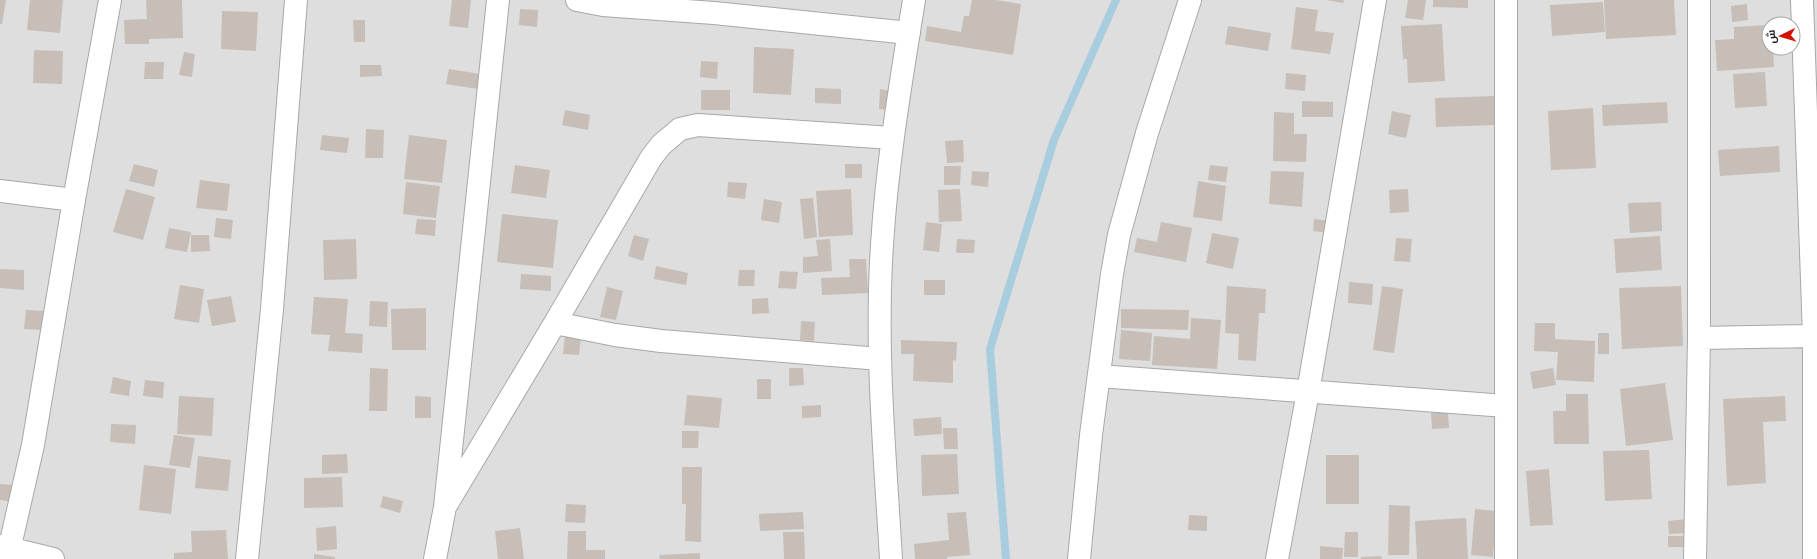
<svg xmlns="http://www.w3.org/2000/svg" width="1817" height="559" font-family="'Fira Sans Condensed',Cairo,sans-serif">
<style>
.residential{fill:#dfdede;fill-rule:evenodd}
.lines{fill:none;stroke-linecap:round;stroke-linejoin:round}
.stream{stroke:#a8cdde;stroke-width:8}
.building{fill:#c6beb7}
.street-casing{stroke:#a8a8a8;stroke-width:24}
.street{stroke:#fff;stroke-width:22}
</style>
<rect width="100%" height="100%" fill="#f1efe8"/>
<path class="residential" d="M0,0H1817V559H0ZM1769,24H1793V48H1769Z"/>
<g class="lines">
<path class="stream" d="M1006,559L990,349L1054,140L1116,0"/>
</g>
<path class="building" d="M0,0H6L2,24H0Z
M30,0H63L60,33L27,30Z
M146,0H182L183,38L149,39V44H125L124,20L147,19Z
M452,0H471L468,28L449,26Z
M972,0H996L1021,4L1013,55L925,41L927,26L961,32L964,16H969Z
M1326,0H1344L1343,3Z
M1408,0H1426L1423,20L1405,18Z
M1433,0H1468V8L1433,7Z
M1604,0H1674L1676,35L1606,39Z
M1603,2L1605,32L1552,36L1550,5Z
M1747,4L1748,20L1732,22L1731,6Z
M1296,7L1318,10L1315,31L1334,33L1330,54L1291,49Z
M520,9L538,10L537,27L519,25Z
M222,11L258,12L256,51L221,49Z
M353,20H365V42H354Z
M1442,24L1445,81L1408,83L1407,59H1403L1401,26Z
M1769,25V48H1773L1774,67L1717,71L1715,40L1734,39V27Z
M1228,26L1271,33L1268,51L1225,44Z
M754,47L794,49L791,95L753,93Z
M34,50L63,51L62,84L33,83Z
M184,52L195,54L192,77L179,75Z
M701,61L718,62L717,79L700,77Z
M145,62H164L163,79H144Z
M360,65H381L382,76L360,77Z
M449,69L480,74L478,89L446,84Z
M1765,72L1767,106L1735,108L1733,74Z
M1286,73L1306,75L1305,91L1285,89Z
M815,88L841,89V104L815,103Z
M880,89L892,91L890,110L879,109Z
M701,90H730V110H701Z
M1495,96L1496,125L1436,127L1435,98Z
M1302,101L1333,102V117H1302Z
M1667,102L1668,123L1603,126L1602,105Z
M1593,108L1596,168L1551,170L1548,111Z
M565,110L590,115L588,130L562,125Z
M1392,111L1411,115L1406,138L1388,134Z
M1274,112L1294,113V134H1307L1306,162L1273,161Z
M366,129L384,130L383,158H365Z
M322,135L349,138L347,153L320,150Z
M409,135L447,140L442,183L404,179Z
M963,140L964,162L947,163L945,141Z
M1779,146L1780,172L1720,176L1718,150Z
M134,164L158,170L154,187L129,181Z
M845,164H862V178H845Z
M515,165L550,170L546,198L511,193Z
M1210,165L1228,167L1226,182L1208,180Z
M944,166H961L960,185H944Z
M972,171L989,172L988,187L971,185Z
M1271,171L1304,172L1302,207L1269,204Z
M200,180L230,184L227,211L196,208Z
M1198,181L1226,186L1222,221L1193,217Z
M406,182L440,186L436,218L403,214Z
M728,182L747,183L745,199L727,197Z
M126,189L155,197L143,240L113,232Z
M851,189L853,235L819,237L816,191Z
M960,189L962,221L939,222L938,190Z
M1408,189L1409,212L1390,213L1389,190Z
M813,198L817,237L804,239L800,199Z
M764,199L782,202L779,223L761,220Z
M1661,202L1662,231L1630,233L1628,203Z
M502,214L558,220L553,268L497,262Z
M216,218L233,220L231,239L214,237Z
M417,219L436,220L435,236L415,234Z
M1314,219L1332,221L1330,233L1313,231Z
M926,222L942,224L939,252L923,250Z
M1161,222L1192,228L1186,262L1134,252L1137,238L1157,242Z
M169,228L191,232L187,252L165,248Z
M1212,233L1239,238L1233,269L1206,263Z
M191,235H209L210,251L191,252Z
M634,235L649,239L643,261L628,256Z
M1660,236L1662,270L1616,273L1614,239Z
M1396,238L1412,239L1410,262L1394,261Z
M356,239L357,279L324,280L323,240Z
M830,239L832,271L803,273V257L818,256L816,240Z
M957,239L975,240L974,253H956Z
M849,259H866L868,293L822,295L821,278L850,277Z
M656,266L688,273L686,285L654,279Z
M0,269L24,270V290L0,288Z
M739,270H755L754,286H738Z
M780,271L798,272L796,289L778,288Z
M521,274L551,276V291L520,289Z
M924,280H945V295H924Z
M1349,282L1373,284L1372,305L1348,303Z
M180,285L204,289L199,323L174,319Z
M1227,286L1266,289L1265,313H1259L1256,361L1238,360L1239,334L1225,333Z
M1382,286L1403,289L1394,353L1373,350Z
M1681,286L1683,346L1622,349L1619,288Z
M607,287L623,291L616,320L600,317Z
M231,296L236,322L212,326L207,300Z
M314,297L348,299L345,333L363,334L362,353L328,351L330,335L311,334Z
M768,298L769,313L752,314V299Z
M370,301L388,302L387,327L369,326Z
M426,308V350H392L391,309Z
M1121,309L1189,310L1188,330L1121,328Z
M26,310L44,311L43,330L24,329Z
M1191,318L1221,320L1217,369L1152,365L1154,336L1190,339Z
M801,321L815,322L814,341L800,340Z
M1535,323H1555V339L1595,341L1594,382L1556,380L1558,352L1534,351Z
M1121,330L1152,333L1150,361L1119,359Z
M1598,333H1609V354H1598Z
M565,335L581,336L579,355L563,354Z
M901,340L957,342L956,361L953,360V383L913,381L914,354H901Z
M370,368L388,369L387,411H369Z
M789,368H803L804,385L789,386Z
M1553,368L1556,385L1533,389L1530,372Z
M113,377L131,381L129,396L110,393Z
M757,379H771V399H757Z
M145,380L164,382L163,398L143,396Z
M1665,383L1673,440L1626,446L1620,389Z
M1566,394H1588L1589,444H1554L1553,411H1566Z
M687,395L722,398L719,428L684,425Z
M179,396L214,398L212,436L177,434Z
M415,396L431,397V418H415Z
M1785,396L1786,421L1763,422L1766,483L1727,486L1723,399Z
M821,405V417L802,418V406Z
M1448,412L1449,428L1432,429L1431,413Z
M941,417L942,434L914,436L913,419Z
M111,424L136,425L135,444L110,442Z
M943,428H957L958,449H944Z
M682,431H699L698,448H682Z
M174,435L195,438L190,468L169,465Z
M1649,450L1652,499L1605,501L1603,451Z
M347,454L348,473L322,474V455Z
M957,454L959,494L922,496L921,455Z
M1326,455H1359V504H1326Z
M198,456L231,460L228,491L195,488Z
M144,465L176,469L171,514L139,510Z
M682,467H702L701,542L685,541L686,504H682Z
M1549,469L1553,525L1530,526L1526,471Z
M342,477L343,507L304,508V478Z
M0,484L14,485L13,502L0,500Z
M383,496L403,501L400,513L380,507Z
M566,504L586,505L585,523L565,522Z
M1389,505L1410,506L1409,555H1388Z
M1475,509L1496,511L1493,557L1471,555Z
M803,512L804,529L760,531L759,514Z
M966,512L970,555L947,557V559H915L914,544L949,540L947,513Z
M1189,515L1207,516V531L1188,530Z
M1466,518L1468,559H1417L1415,521Z
M1687,519L1688,533L1669,534L1668,521Z
M336,526L337,549L317,551L316,528Z
M520,528L524,559H498L495,531Z
M226,530L228,559H174V553L192,552L191,531Z
M568,531H586V550H605V559H567Z
M783,532H804L805,559H784Z
M1345,532H1358V557H1344Z
M1668,536H1689V547H1668Z
M1320,546L1343,548L1342,559H1320Z
M700,553V559H660L659,555Z
M314,554L335,557V559H314Z
M1381,556L1382,559H1361V557Z"/>
<g class="lines">
<defs>
<path id="street" d="M577,0L603,5L714,13L909,33
M1506,0V559
M1802,0L1814,336V559
M0,191L74,200
M555,323L615,335L661,341L880,359
M1699,338L1814,336
M1099,376L1506,406
M445,507L555,323L651,158L661,145L680,129L698,125L892,138
M0,546L53,559
M7,559L33,445L74,200L110,0
M247,559L272,309L296,0
M435,559L445,507L498,0
M891,559C885,455 875,350 882,245C887,163 901,81 914,0
M1079,559L1091,435L1112,274L1119,235L1147,133L1190,0
M1277,559L1308,392L1375,0
M1695,559L1699,338V0"/>
</defs>
<use href="#street" class="street-casing"/>
<use href="#street" class="street"/>
</g>
<g transform="translate(1781 36) rotate(265)"><circle r="19" fill="#ffffff" stroke="#a6a6a6"/>
<path d="M0-3L7 15L0 10L-7 15Z" fill="#d21400"/>
<text y="-6" font-size="11" font-weight="bold" text-anchor="middle" fill="#212121">ش</text>
</g>
</svg>
